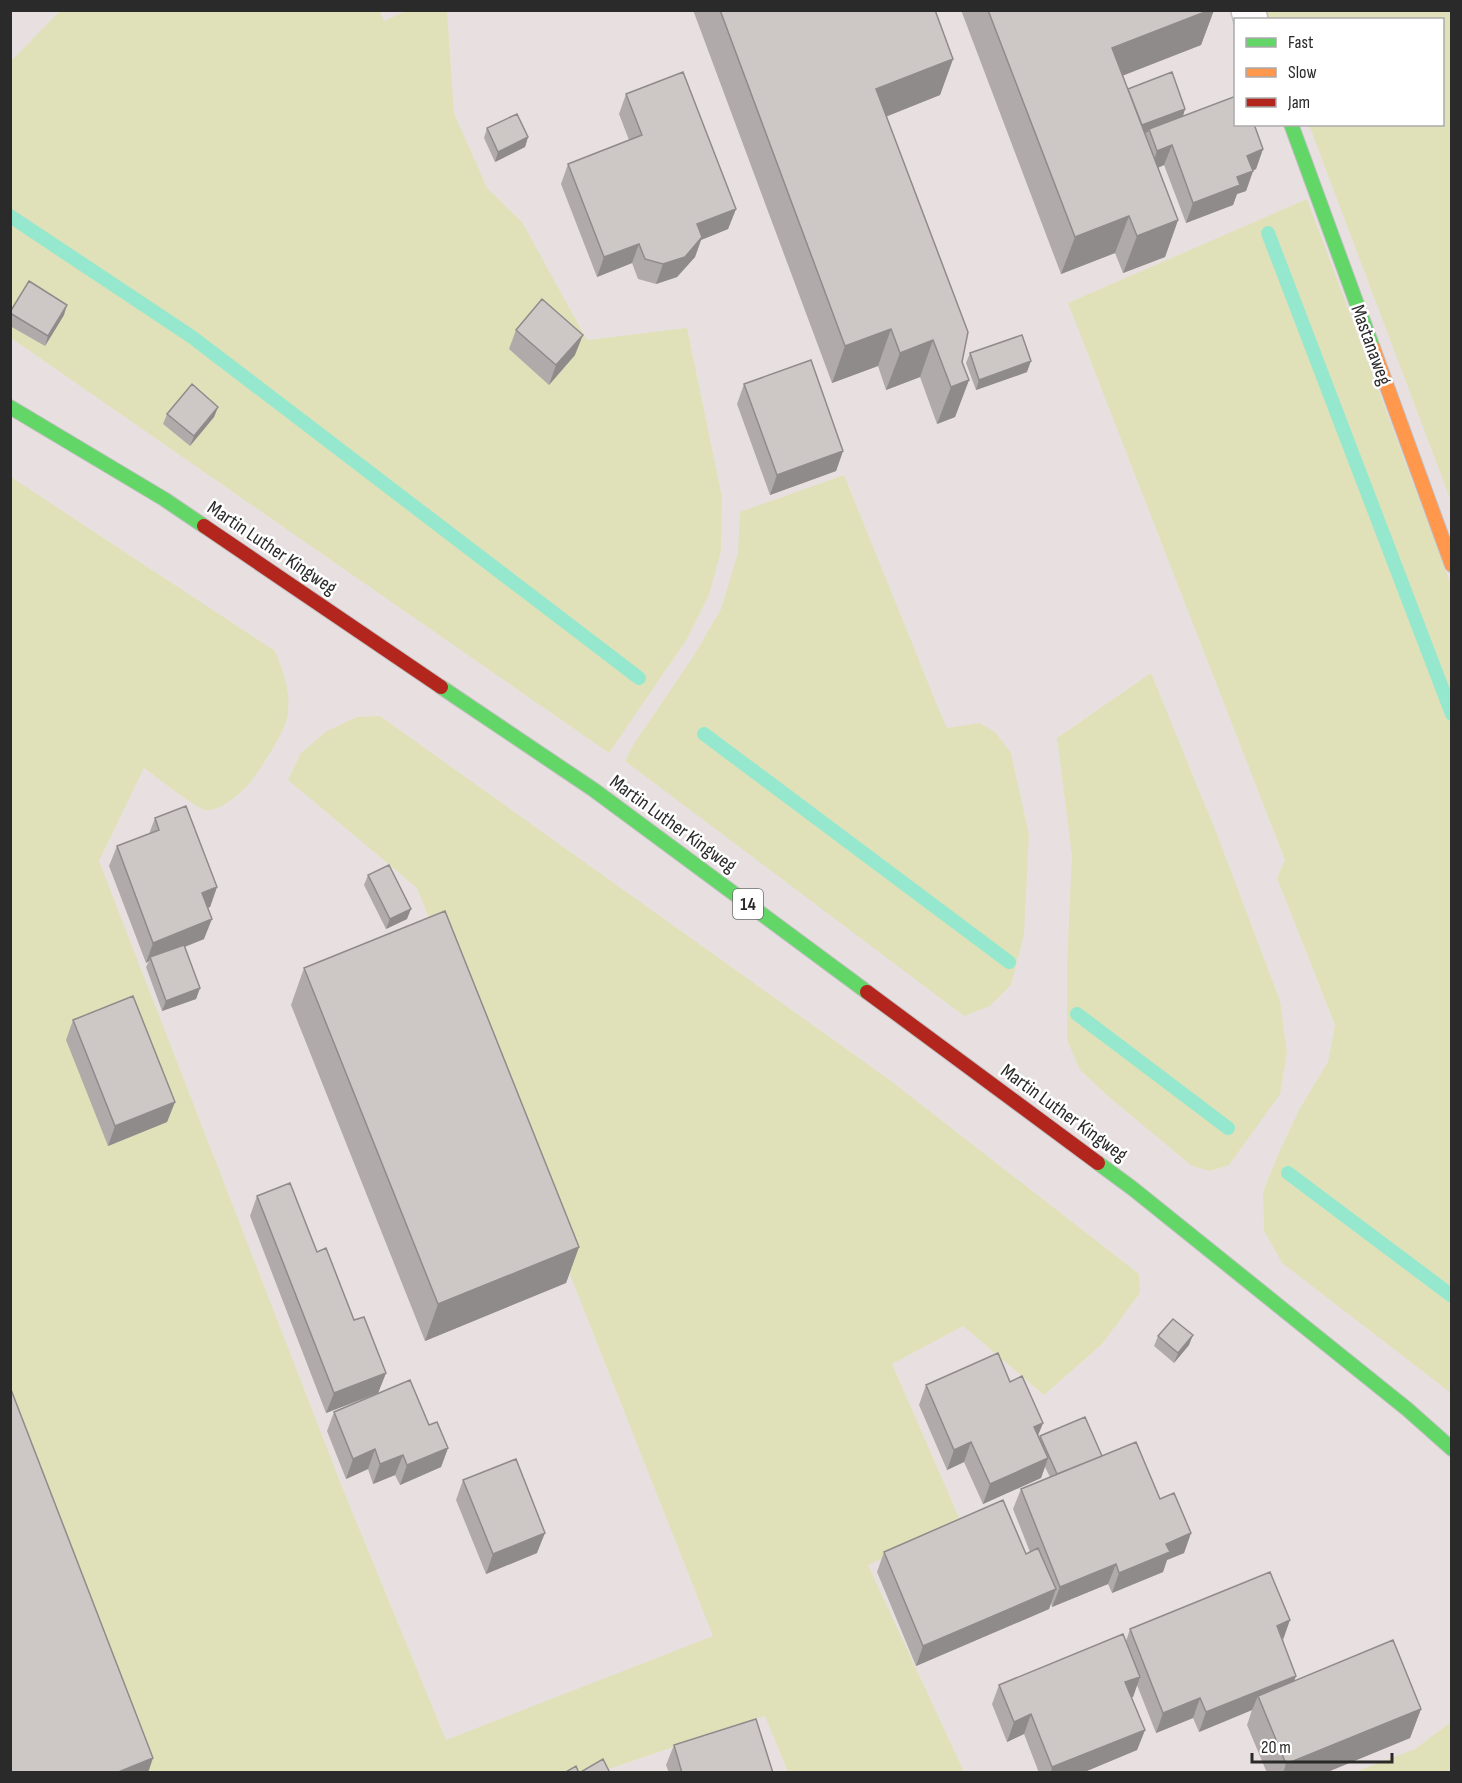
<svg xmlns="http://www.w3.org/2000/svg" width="1462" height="1783" font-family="'Sofia Sans Condensed',sans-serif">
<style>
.green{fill:#e1e1b9}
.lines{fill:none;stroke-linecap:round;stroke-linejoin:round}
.stream{stroke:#95e8cd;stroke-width:14}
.street-casing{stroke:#c2c0c1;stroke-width:36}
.fast-casing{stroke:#c2c0c1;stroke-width:16}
.slow-casing{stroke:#c2c0c1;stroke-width:16}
.jam-casing{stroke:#c2c0c1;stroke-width:16}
.street{stroke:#fcfafa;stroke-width:33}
.fast{stroke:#63d668;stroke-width:14}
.slow{stroke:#ff974d;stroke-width:14}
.jam{stroke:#b3261e;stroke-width:14}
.wall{fill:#b0abaa}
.shaded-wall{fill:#908b8b}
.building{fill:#cdc7c6;stroke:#908b8b;stroke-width:1.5}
.labels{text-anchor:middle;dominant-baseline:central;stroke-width:5;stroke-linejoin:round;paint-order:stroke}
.shield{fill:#fff;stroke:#6a6a6a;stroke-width:1.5}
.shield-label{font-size:18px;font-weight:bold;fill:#2a2a2a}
.street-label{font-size:20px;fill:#2a2a2a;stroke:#fff}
</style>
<rect width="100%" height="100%" fill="#e8e0e0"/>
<path class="green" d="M379,10L384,21L406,11H447L454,113L487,188L522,222L587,340L687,328L722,497L721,551L709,595L687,639L609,753L11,338V61L60,11Z
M1265,11H1451V501L1309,125L1442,124V20L1269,19Z
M1307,199L1451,585V1393L1282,1263L1264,1231L1263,1192L1280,1150L1300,1108L1328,1062L1335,1025L1277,878L1285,860L1068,303Z
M844,475L939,710L947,728L980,723L996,733L1011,753L1029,835L1024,934L1011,985L990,1006L964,1016L625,761L633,745L693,657L721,609L738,553L740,512Z
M11,477L275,651C284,673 292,694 287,718C284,734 254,781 241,792C232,800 217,812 205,810C197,809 154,775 144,768L99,861L344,1492L446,1740L713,1636L417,888L288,780L301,753L327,731L357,717L380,716L887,1078L1139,1274L1140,1293L1102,1344L1044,1395L963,1326L892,1364L961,1522L868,1565L964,1772H788L765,1716L600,1772H143L11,1430Z
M1151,673L1218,837L1280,1001L1287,1053L1280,1094L1229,1165L1210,1171L1192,1166L1110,1098L1080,1070L1067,1040V963L1072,855L1057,738Z
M1451,1722V1772H1355L1415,1749Z"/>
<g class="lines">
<path class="stream" d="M10,216L192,337L639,678
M1268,233L1452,714
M704,734L1009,962
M1077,1014L1228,1128
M1288,1173L1452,1296"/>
<defs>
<path id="street" d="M1248,10L1251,20"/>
<path id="fast" d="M1291,124L1373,348
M10,407L164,499L204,526
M441,687L594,790L867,992
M1098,1163L1132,1188L1407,1409L1452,1449"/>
<path id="slow" d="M1373,348L1452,565"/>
<path id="jam" d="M204,526L441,687
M867,992L1098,1163"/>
</defs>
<use href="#street" class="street-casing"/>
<use href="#fast" class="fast-casing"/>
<use href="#slow" class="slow-casing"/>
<use href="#jam" class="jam-casing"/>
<use href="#street" class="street"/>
<use href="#fast" class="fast"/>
<use href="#slow" class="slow"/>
<use href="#jam" class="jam"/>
</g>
<path class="wall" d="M693,10H935L953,59L940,95L886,116L962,362L969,380L955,417L937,424L920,377L886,390L878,366L832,383Z
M961,10H1214L1201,45L1123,75L1128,89L1185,109L1183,116L1263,149L1256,169L1253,171L1246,191L1237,194L1233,205L1186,223L1164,165L1158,168L1178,220L1165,257L1123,273L1115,253L1061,274Z
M626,94L736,209L728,229L701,240L695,257L677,277L656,284L638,279L632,263L597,277L561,184L568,164L629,140L619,114Z
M487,128L528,137L525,147L495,162L484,138Z
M10,312L64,315L45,346L10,326Z
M516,330L575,355L549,385L509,349Z
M970,353L1027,372L976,390L966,363Z
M744,384L843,451L836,471L770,495L737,404Z
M218,407L214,417L190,446L163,424L167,414Z
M155,818L217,887L210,907L208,908L204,939L185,947L200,988L196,999L162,1011L146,967L149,961L146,963L109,866L117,846L149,834Z
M368,875L407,919L386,929L364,885Z
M304,968L579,1247L566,1283L425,1341L291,1005Z
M73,1020L175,1102L167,1122L108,1146L66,1040Z
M257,1196L317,1252L354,1320L386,1373L378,1393L326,1413L250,1216Z
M1158,1336L1189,1345L1174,1363L1154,1346Z
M1010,1382L1043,1423L1038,1435L1039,1438L1040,1436L1102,1456L1160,1499L1191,1533L1184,1553L1167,1560L1163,1572L1112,1593L1108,1584L1052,1607L1051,1603L1049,1609L916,1666L877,1572L884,1552L1026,1554L1030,1552L1013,1509L1021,1489L1050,1477L1045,1467L1041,1478L983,1504L964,1462L947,1470L919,1405L926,1385Z
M334,1412L429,1425L448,1448L441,1467L400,1485L395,1475L373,1484L368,1469L346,1479L327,1431Z
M463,1480L537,1553L486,1574L456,1500Z
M1130,1629L1283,1640L1294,1681L1421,1709L1410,1738L1325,1773H1267L1247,1725L1252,1710L1199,1732L1193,1718L1156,1733L1137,1685L1133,1697H1131L1145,1730L1137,1750L1082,1773H1039L1024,1734L1007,1742L992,1704L999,1685L1126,1641Z
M674,1745L773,1773H669L666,1765Z"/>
<path class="shaded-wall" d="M1210,10H1214L1201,45L1099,85L1112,48Z
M953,59L940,95L863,126L876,89Z
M1185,109L1182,119L1149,129L1148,132L1135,136L1139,126Z
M528,137L525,147L495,162L498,152Z
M1172,145L1164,165L1150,171L1157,151Z
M1263,149L1256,169L1246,173L1253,171L1246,191L1237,194L1233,205L1186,223L1193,203L1237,177L1247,156Z
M736,209L728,229L701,240L695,257L677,277L656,284L663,264L697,224Z
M1129,216L1115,253L1061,274L1075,237Z
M1178,220L1165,257L1123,273L1137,236Z
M639,244L632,263L597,277L604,257Z
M67,305L64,315L45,346L48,336Z
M891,329L878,366L832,383L845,346Z
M583,335L575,355L549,385L556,365Z
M933,340L920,377L886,390L900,353Z
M1031,361L1027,372L976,390L979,380Z
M969,380L955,417L937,424L951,387Z
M218,407L214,417L190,446L194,436Z
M843,451L836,471L770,495L777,475Z
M217,887L210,907L195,913L202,893Z
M411,909L407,919L386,929L390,919Z
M212,919L204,939L151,960L150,957L149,961L146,963L153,943Z
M200,988L196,999L162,1011L166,1001Z
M175,1102L167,1122L108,1146L115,1126Z
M579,1247L566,1283L425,1341L438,1304Z
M1193,1335L1189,1345L1174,1363L1178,1353Z
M386,1373L378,1393L326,1413L334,1393Z
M1043,1423L1035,1443L1034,1427Z
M971,1442L964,1462L947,1470L954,1450Z
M448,1448L441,1467L400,1485L407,1465Z
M375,1449L368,1469L346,1479L353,1459Z
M403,1455L395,1475L373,1484L380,1464Z
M1048,1458L1041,1478L983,1504L990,1484Z
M545,1533L537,1553L486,1574L493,1554Z
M1191,1533L1184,1553L1167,1560L1163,1572L1112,1593L1119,1573L1166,1544Z
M1116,1564L1108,1584L1052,1607L1060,1587Z
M1056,1589L1049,1609L916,1666L923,1646Z
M1290,1620L1283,1640L1277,1626Z
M1296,1676L1289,1695L1258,1696L1252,1710L1199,1732L1206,1712Z
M1140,1677L1133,1697L1118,1702L1125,1682Z
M1200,1698L1193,1718L1156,1733L1163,1713Z
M1421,1709L1410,1738L1325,1773H1283L1286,1764Z
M1031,1714L1024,1734L1007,1742L1014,1722Z
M1145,1730L1137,1750L1082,1773H1051L1052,1767Z
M153,1758L148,1773H116Z"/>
<path class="building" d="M720,10H935L953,59L876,89L968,332L962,362L969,380L951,387L933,340L900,353L891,329L845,346Z
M988,10H1210L1112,48L1178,220L1137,236L1129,216L1075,237Z
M683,72L736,209L697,224L702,237L685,257L663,264L645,259L639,244L604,257L568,164L642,135L626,94Z
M1172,72L1185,109L1142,125L1128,89Z
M1236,96V124H1254L1263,149L1247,156L1253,171L1237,177L1240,185L1193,203L1172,145L1157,151L1149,129Z
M517,114L528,137L498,152L487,128Z
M29,281L67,305L48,336L10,313V312Z
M542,299L583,335L556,365L516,330Z
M1022,335L1031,361L979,380L970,353Z
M811,360L843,451L777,475L744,384Z
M192,384L218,407L194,436L167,414Z
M186,806L217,887L202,893L212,919L153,943L117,846L159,830L155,818Z
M389,865L411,909L390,919L368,875Z
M445,911L579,1247L438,1304L304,968Z
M184,945L200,988L166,1001L150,957Z
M133,996L175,1102L115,1126L73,1020Z
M290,1183L317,1252L326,1248L354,1320L364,1317L386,1373L334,1393L257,1196Z
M1173,1319L1193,1335L1178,1353L1158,1336Z
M998,1353L1010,1382L1022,1376L1043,1423L1034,1427L1048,1458L990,1484L971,1442L954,1450L926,1385Z
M410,1380L429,1425L437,1422L448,1448L407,1465L403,1455L380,1464L375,1449L353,1459L334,1412Z
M10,1387L153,1758L116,1773H10Z
M1085,1417L1102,1456L1057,1474L1040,1436Z
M1136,1442L1160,1499L1174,1493L1191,1533L1166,1544L1170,1552L1119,1573L1116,1564L1060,1587L1021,1489Z
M516,1459L545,1533L493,1554L463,1480Z
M1003,1500L1026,1554L1038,1548L1056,1589L923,1646L884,1552Z
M1270,1572L1290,1620L1277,1626L1296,1676L1206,1712L1200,1698L1163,1713L1130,1629Z
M1123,1634L1140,1677L1125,1682L1145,1730L1052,1767L1031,1714L1014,1722L999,1685Z
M1393,1640L1421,1709L1286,1764L1258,1696Z
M756,1719L773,1773H682L674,1745Z
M603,1759L610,1773H579Z
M576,1766L579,1773H564Z"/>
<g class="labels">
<rect class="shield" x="733" y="889" width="30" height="30" rx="4.5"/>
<g class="shield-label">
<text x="748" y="904">14</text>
</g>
<g class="street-label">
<text transform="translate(1371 345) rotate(70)">Mastanaweg</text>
<text transform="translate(272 548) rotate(34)">Martin Luther Kingweg</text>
<text transform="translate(673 824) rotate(36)">Martin Luther Kingweg</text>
<text transform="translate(1064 1113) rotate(36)">Martin Luther Kingweg</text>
</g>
</g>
<rect width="1462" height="1783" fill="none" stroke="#2a2a2a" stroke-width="24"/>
<rect x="1234" y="18" width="210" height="108" fill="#ffffff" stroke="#aaaaaa" stroke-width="1.5"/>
<rect x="1246" y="38" width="30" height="9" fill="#63d668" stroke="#aaaaaa" stroke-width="1.5"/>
<text x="1288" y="48" font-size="18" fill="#2a2a2a">Fast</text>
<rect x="1246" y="68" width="30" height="9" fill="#ff974d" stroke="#aaaaaa" stroke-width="1.5"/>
<text x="1288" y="78" font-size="18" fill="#2a2a2a">Slow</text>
<rect x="1246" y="98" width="30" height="9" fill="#b3261e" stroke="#aaaaaa" stroke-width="1.5"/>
<text x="1288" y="108" font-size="18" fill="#2a2a2a">Jam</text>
<path d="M1252 1753v9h140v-9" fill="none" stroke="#2a2a2a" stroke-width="3"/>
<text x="1261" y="1753" font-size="18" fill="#2a2a2a" stroke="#ffffff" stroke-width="4.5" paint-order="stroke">20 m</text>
</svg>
